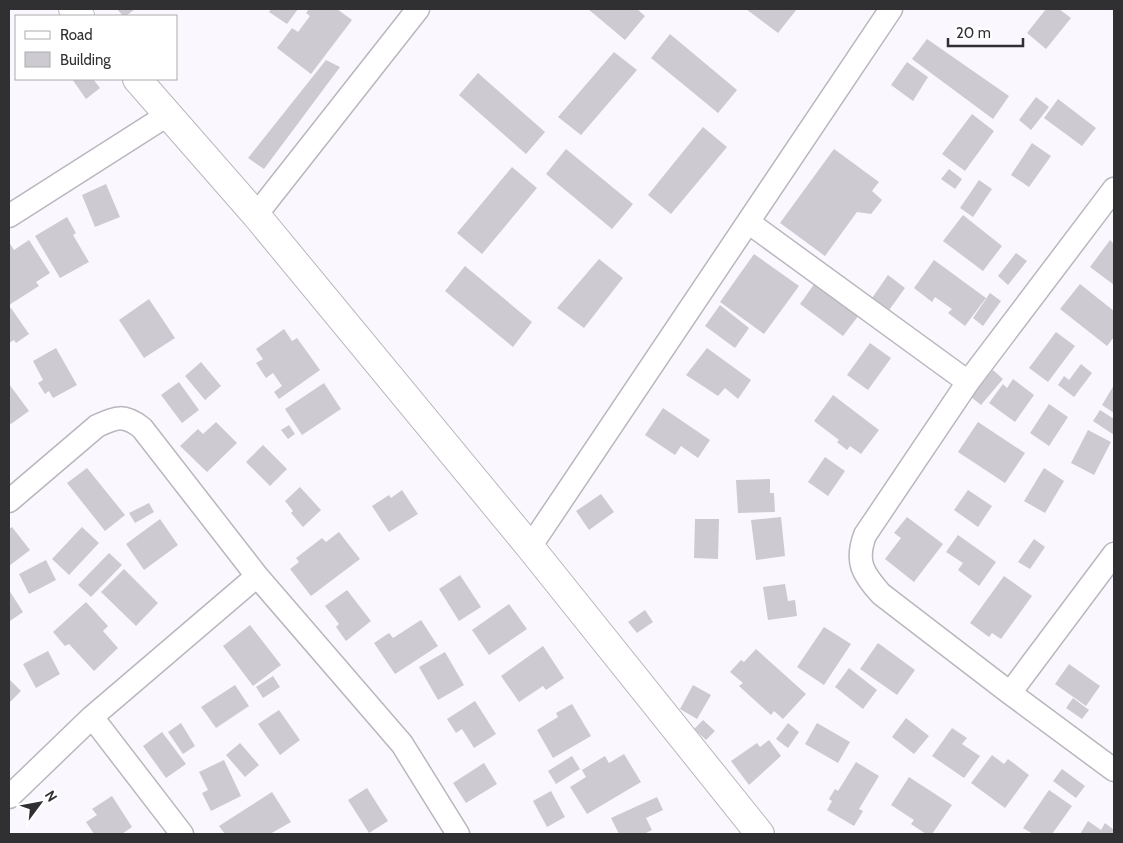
<svg xmlns="http://www.w3.org/2000/svg" width="1123" height="843" font-family="Cabin,sans-serif">
<style>
.building{fill:#cdcad1}
.lines{fill:none;stroke-linecap:round;stroke-linejoin:round}
.street-casing{stroke:#b9b6bd;stroke-width:25}
.secondary-casing{stroke:#b9b6bd;stroke-width:30}
.street{stroke:#fff;stroke-width:22}
.secondary{stroke:#fff;stroke-width:28}
</style>
<rect width="100%" height="100%" fill="#fbf7ff"/>
<path class="building" d="M117,9H135L126,16H123Z
M271,9H298L287,24L269,12Z
M309,9H337L352,20L311,74L277,48L292,28L298,32L310,16L306,13Z
M588,9H637L645,16L625,40Z
M746,9H797L778,33Z
M1046,9H1059L1071,18L1046,49L1027,33Z
M670,34L737,90L718,113L651,58Z
M927,39L1009,96L993,119L912,59Z
M614,52L637,70L581,135L558,117Z
M326,60L340,67L264,169L248,158Z
M907,62L928,77L913,101L891,85Z
M478,73L545,132L526,154L459,95Z
M72,79H93L100,88L86,99Z
M1036,97L1049,107L1031,130L1019,120Z
M1058,99L1096,128L1082,146L1044,118Z
M972,114L994,131L965,171L942,154Z
M703,127L727,147L671,214L648,195Z
M1032,143L1051,156L1029,187L1011,175Z
M566,149L633,204L612,229L546,174Z
M834,149L879,182L872,191L882,200L871,214L857,212L825,256L780,223Z
M512,167L537,188L482,254L457,233Z
M949,169L962,179L955,189L941,179Z
M979,180L992,189L973,217L960,208Z
M106,184L120,217L95,227L82,195Z
M963,215L1002,246L983,271L943,241Z
M67,217L76,233L73,235L89,262L60,278L35,236Z
M29,240L50,273L36,282L39,286L9,305V242L14,250Z
M1110,240L1114,244V285L1090,267Z
M1016,253L1027,261L1008,285L998,276Z
M754,254L799,286L764,334L720,302Z
M599,259L623,278L584,328L557,308Z
M934,260L986,298L965,326L948,313L952,309L935,297L932,302L914,288Z
M465,266L532,322L513,347L445,291Z
M888,275L905,288L887,313L870,301Z
M815,283L859,315L843,336L800,304Z
M1080,284L1114,311V337L1107,346L1060,309Z
M990,293L1001,301L983,326L973,318Z
M149,299L175,338L144,358L119,320Z
M720,305L749,328L735,348L705,326Z
M11,308L29,334L16,343L14,340L9,343V309Z
M284,329L292,341L297,338L320,370L279,399L274,392L282,386L273,373L266,378L256,363L263,359L256,349Z
M1056,332L1075,346L1048,382L1029,368Z
M870,343L891,358L868,390L847,375Z
M56,348L77,385L53,398L49,391L45,394L38,383L43,380L33,361Z
M707,348L751,380L738,399L725,388L718,396L686,375Z
M201,362L221,386L205,400L185,376Z
M1081,364L1092,373L1074,397L1058,385L1064,376L1069,380Z
M993,370L1003,379L981,405L971,397Z
M1013,379L1034,395L1015,422L989,403L1003,384L1007,388Z
M179,382L199,410L182,423L161,395Z
M324,383L341,409L302,435L285,409Z
M9,384L29,411L11,424L9,421Z
M1114,385V413L1102,405Z
M833,395L879,430L861,454L850,446L847,450L837,442L839,440L814,421Z
M1049,404L1068,417L1049,446L1030,433Z
M663,408L710,440L698,458L681,446L675,455L645,435Z
M1100,410L1114,419V435L1093,421Z
M216,422L237,443L207,472L180,446L198,429L203,434Z
M978,422L1025,453L1005,483L958,452Z
M289,425L295,434L288,439L281,430Z
M1088,430L1111,442L1094,475L1071,463Z
M263,445L287,469L270,486L246,462Z
M825,457L845,471L828,496L808,482Z
M87,468L125,515L105,531L67,483Z
M1044,468L1064,481L1045,513L1024,501Z
M770,479V493H774L775,512L738,513L736,480Z
M300,487L321,510L303,527L291,513L293,511L285,501Z
M402,490L418,514L389,532L372,506L389,495L391,498Z
M968,490L992,506L978,527L954,510Z
M601,494L614,512L589,530L576,511Z
M149,503L154,512L135,523L129,513Z
M781,517L785,556L756,560L751,520Z
M907,517L943,544L914,582L885,559L901,538L894,533Z
M160,519L178,545L144,570L126,544Z
M695,519H719L718,559L694,558Z
M12,527L30,550L9,566V529Z
M82,527L99,543L69,575L52,559Z
M339,532L360,559L311,596L290,569L299,562L296,558L322,538L326,542Z
M958,535L996,562L979,586L958,570L963,563L946,552Z
M1034,539L1045,547L1030,569L1018,562Z
M109,553L122,565L91,597L78,585Z
M46,560L56,580L29,594L19,574Z
M124,569L158,603L136,626L101,592Z
M460,575L481,607L459,621L439,589Z
M1004,576L1032,596L1001,639L992,633L989,637L970,623Z
M785,584L788,601L795,600L797,616L768,620L763,587Z
M9,590L23,612L10,621L9,620Z
M347,590L371,621L346,641L336,627L339,624L325,606Z
M86,602L108,626L103,631L118,648L94,671L69,644L65,646L53,632Z
M509,604L527,629L489,655L472,630Z
M645,610L653,622L637,633L628,622Z
M421,620L438,646L395,674L374,643L389,633L393,638Z
M250,625L281,665L253,686L223,646Z
M824,627L851,644L824,685L797,667Z
M878,643L915,670L897,695L860,669Z
M543,646L564,678L546,690L543,686L519,702L501,676Z
M756,649L806,694L783,719L774,711L771,715L739,686L743,683L730,672L741,660L744,662Z
M48,651L60,674L36,688L23,664Z
M445,652L464,685L438,700L419,667Z
M1069,664L1100,686L1086,706L1055,684Z
M849,668L877,690L863,709L835,687Z
M273,676L280,687L263,698L256,687Z
M9,679L21,691L9,703Z
M235,685L249,706L216,728L201,707Z
M693,685L711,695L697,719L680,709Z
M1073,698L1089,710L1082,719L1066,708Z
M475,701L496,734L474,748L462,729L456,733L447,719Z
M572,704L591,736L553,758L537,730L558,717L556,713Z
M279,710L300,740L280,755L258,724Z
M906,718L929,736L914,754L892,737Z
M703,720L715,731L706,740L694,729Z
M181,723L195,746L183,754L168,732Z
M788,723L799,732L788,748L776,739Z
M817,723L850,742L838,763L805,744Z
M952,728L967,738L962,744L980,756L964,778L932,756Z
M162,732L186,764L166,778L143,746Z
M769,740L781,756L749,785L731,761L757,743L760,747Z
M240,743L259,765L245,777L226,755Z
M624,754L641,782L587,814L570,787L586,777L582,770L605,756L609,763Z
M992,755L1004,764L1008,759L1029,775L1005,808L971,783Z
M572,756L580,769L556,784L548,771Z
M224,760L241,796L211,811L202,793L208,790L199,772Z
M856,762L879,776L859,809L863,811L854,826L827,810L832,801L829,799L835,789L838,791Z
M484,763L497,784L466,803L453,783Z
M1062,769L1085,786L1076,798L1053,781Z
M909,777L952,805L932,834H926L911,824L914,820L891,805Z
M367,788L388,821L369,833L348,800Z
M1049,790L1072,806L1052,834H1033L1023,828Z
M551,791L565,817L547,827L533,801Z
M272,792L291,822L270,834H225L219,826Z
M112,796L132,827L122,834H94L86,822L97,815L92,809Z
M657,797L663,810L646,818L652,830L644,834H619L611,818Z
M1088,821L1101,830L1105,823L1114,830V834H1080Z"/>
<g class="lines">
<defs>
<path id="street" d="M1114,189L968,382L865,535C855,562 863,574 881,594L1010,693L1114,770
M256,215L418,9
M9,216L169,114
M748,222L968,382
M9,501L97,426C116,417 124,414 142,428L257,576L402,744L458,834
M530,547L891,9
M1010,693L1114,554
M92,717L182,834
M9,797L92,717L257,576"/>
<path id="secondary" d="M73,9L80,16
M137,79L256,215L530,547L760,834"/>
</defs>
<use href="#street" class="street-casing"/>
<use href="#secondary" class="secondary-casing"/>
<use href="#street" class="street"/>
<use href="#secondary" class="secondary"/>
</g>
<rect width="1123" height="843" fill="none" stroke="#302f31" stroke-width="20"/>
<rect x="15" y="15" width="162" height="65" fill="#ffffff" stroke="#acacad"/>
<rect x="25" y="31" width="25" height="8" fill="#ffffff" stroke="#acacad"/>
<text x="60" y="40" font-size="15" fill="#302f31">Road</text>
<rect x="25" y="52" width="25" height="15" fill="#cdcad1" stroke="#acacad"/>
<text x="60" y="65" font-size="15" fill="#302f31">Building</text>
<g transform="translate(40 803) rotate(58)" stroke="#ffffff" stroke-width="4" paint-order="stroke">
<path d="M0-4L9 19L0 12L-9 19Z" fill="#302f31"/>
<text y="-8" font-size="14" font-weight="bold" text-anchor="middle" fill="#302f31">N</text>
</g>
<path d="M948 38v8h75v-8" fill="none" stroke="#302f31" stroke-width="2.5"/>
<text x="956" y="38" font-size="15" fill="#302f31" stroke="#ffffff" stroke-width="4" paint-order="stroke">20 m</text>
</svg>
